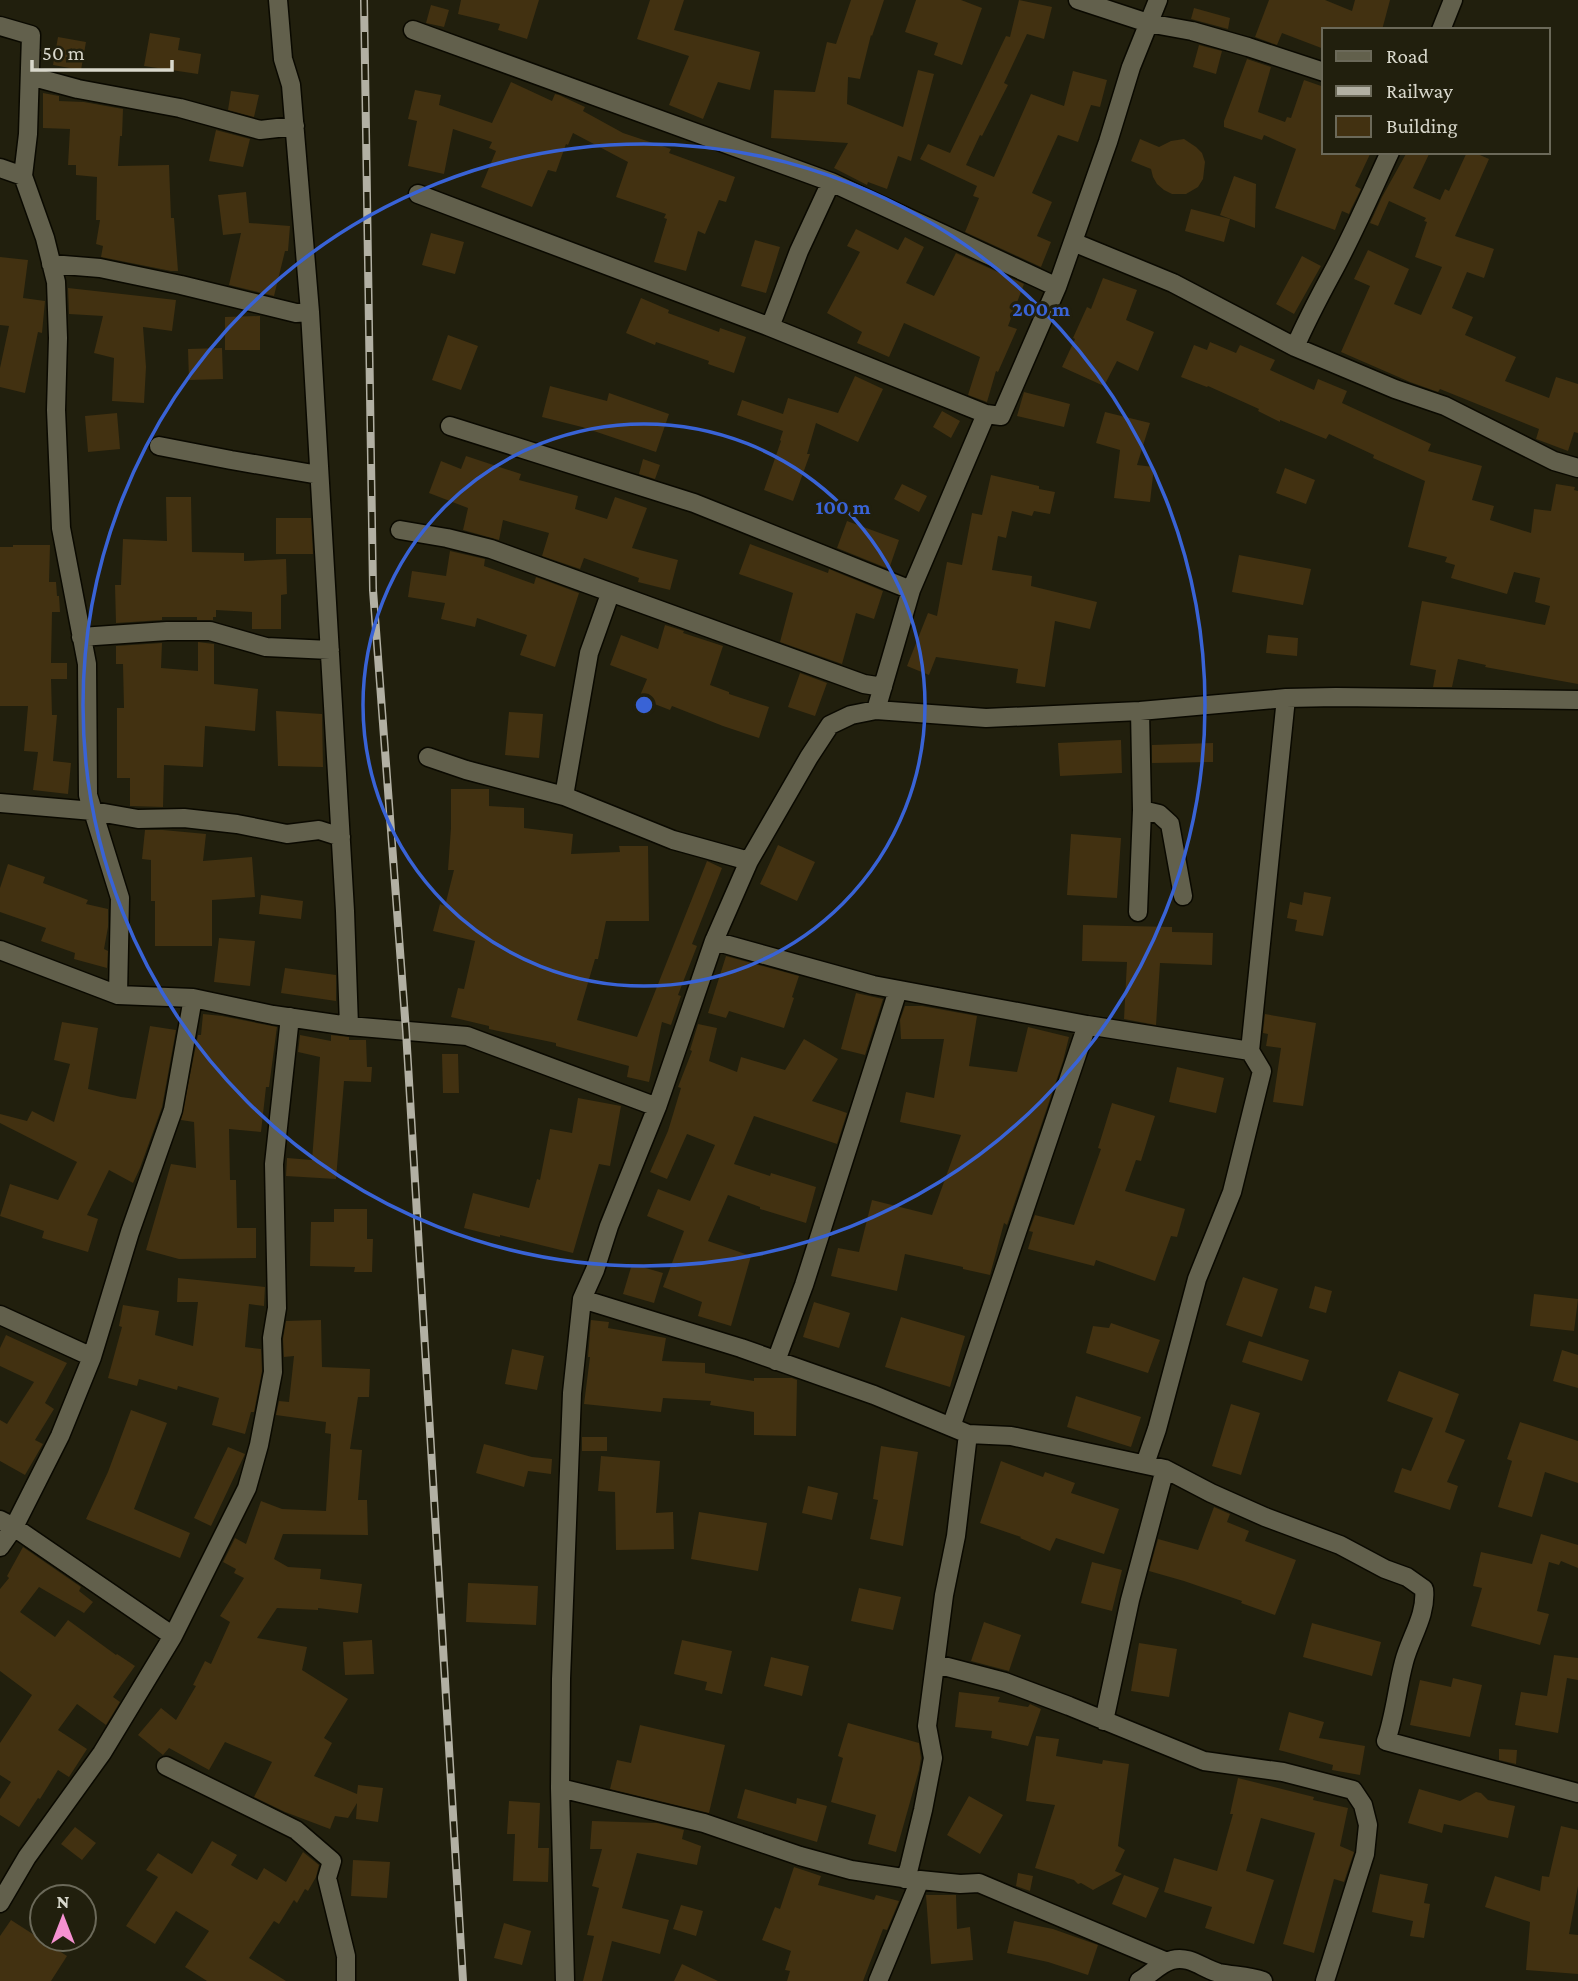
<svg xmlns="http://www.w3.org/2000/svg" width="1578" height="1981" font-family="'Crimson Pro',serif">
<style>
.building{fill:#423111}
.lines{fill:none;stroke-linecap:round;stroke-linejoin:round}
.street-casing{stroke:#0a0900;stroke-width:21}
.street{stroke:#62604c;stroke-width:18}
.rail-casing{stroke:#b2b0a3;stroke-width:8}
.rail{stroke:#211f0d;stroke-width:5;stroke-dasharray:16;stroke-linecap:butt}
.ring{fill:none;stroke:#3963d6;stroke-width:3.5}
.centre{fill:#3963d6;stroke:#211f0d;stroke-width:3.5}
.ring-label{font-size:21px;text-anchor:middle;font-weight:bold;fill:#3963d6;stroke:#211f0d;stroke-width:6;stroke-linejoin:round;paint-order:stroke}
</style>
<rect width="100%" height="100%" fill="#211f0d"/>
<path class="building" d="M461,0H539L527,39L498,30L500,24L458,14Z
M650,0H684L674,30L760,52L750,90L718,82L703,119L669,105L689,56L637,39Z
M851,0H884L872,36L871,35L860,79L848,77L847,104L903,127L918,70L934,74L911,161L898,156L887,189L868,182L867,185L834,168L848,143L771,138L774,90L815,92L827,42L836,44Z
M916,0H961L982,8L962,65L934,55L938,43L905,32Z
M1019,0L1052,7L1044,39L1027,34L1004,83L1008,85L982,136L980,135L966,165L994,177L1031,94L1064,106L1073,71L1107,80L1100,107L1091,105L1078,142L1058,135L1032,193L1052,202L1037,236L1051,242L1041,267L965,232L979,198L973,196L977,186L920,159L928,144L950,153L1006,36L1010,37Z
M1269,0H1325L1352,11L1355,0H1390L1382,30H1324V49L1282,33L1277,45L1255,37Z
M431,5L449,10L444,27L426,23Z
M1194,8L1230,18L1228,29L1191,19Z
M150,33L180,38L178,50L201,54L198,74L144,66Z
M58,37L86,42L81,70L53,65Z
M1199,45L1222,51L1216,74L1193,67Z
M1247,59L1271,67L1258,112L1285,122L1287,117L1291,118L1304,80L1324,87V152H1371L1355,186L1361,189L1351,209L1349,214L1342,211L1335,230L1275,208L1296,149L1264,135L1262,140L1224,127V121Z
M511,82L552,101L555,94L559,95L585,107L583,111L623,133L671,149L669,153L735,177L726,202L719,200L705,234L698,231L686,271L654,262L667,219L664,218L666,214L616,197L628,162L573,133L568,145L566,144L556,172L548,170L532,207L481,187L496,151L489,148L492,142L453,129L444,174L408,166L417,121L408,119L415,90L441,95L439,105L492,123Z
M231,91L259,95L254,117L228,110Z
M43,93L59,96V101L84,102L123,109L122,136H120L118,166L169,165L171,218H174L178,271H171L101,257L103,246L96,244L100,220H96L97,177L76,175V165H68L70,129L43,128Z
M216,130L250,139L243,167L209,161Z
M1140,139L1159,147L1171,141L1184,139L1196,147L1202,153L1205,162L1203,179L1198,187L1186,194H1172L1164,190L1157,184L1153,177L1151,169L1131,161Z
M1407,152H1430L1413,188L1440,200L1445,189L1449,191L1467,152H1473L1489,159L1455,236L1494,249L1484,278L1467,272L1452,308L1473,317L1465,335L1516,357L1505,381L1549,398L1556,377L1578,384V433L1574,432L1568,451L1536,439L1539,429L1440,389L1438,392L1410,382L1341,352L1370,286L1354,279L1368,250L1409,269L1394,304L1421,315L1442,267L1415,257L1427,222L1424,221L1426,218L1389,201L1378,226L1370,223L1382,197Z
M1234,176L1256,184L1255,228L1220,215Z
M246,192L249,223L290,226L288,251H285L274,296L229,285L241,233L223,235L218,195Z
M1191,209L1230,219L1224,242L1185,231Z
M856,229L898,250L905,237L924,247L906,283L934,296L956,253L1024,284L1008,326L1017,329L998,372L996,371L987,402L968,395L980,357L904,323L889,357L857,343L862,332L827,313L860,252L847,246Z
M431,233L464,242L455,274L422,265Z
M755,240L780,247L766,293L741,286Z
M1302,256L1321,266L1294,314L1276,304Z
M0,257L28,260L23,298L45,301L42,333L38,332L25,393L0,387V368L9,326L0,325Z
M1103,278L1137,290L1126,320L1154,332L1138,371L1117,361L1104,386L1062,367L1075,339L1073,338L1087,307L1091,309Z
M68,288L176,300L172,331L143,327L146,367L144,403L112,401L114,358L94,353L103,316L69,314Z
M641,298L669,310L668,313L719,332L720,328L746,337L734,373L708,364L709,361L656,342L655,345L626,333Z
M260,316V350H225V317Z
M448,335L478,346L461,390L432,380Z
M1210,342L1236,353L1240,345L1275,360L1270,370L1314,390L1318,379L1347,391L1342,403L1431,444L1428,451L1482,466L1472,500L1494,506L1490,520L1531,533L1534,509L1551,511L1556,484L1575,487L1574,490L1578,491V684L1485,667L1486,665L1458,659L1452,687H1433L1436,670L1410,665L1422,601L1545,625L1550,606L1535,602L1540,578L1514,572L1507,594L1451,578L1455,565L1445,562L1447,557L1408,547L1425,481L1373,458L1374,455L1329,434L1326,439L1280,420V422L1258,411L1259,409L1208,386L1207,387L1181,377L1194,345L1207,350Z
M222,348L223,379L189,380L188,349Z
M855,376L883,389L858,442L816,423L807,454H810L793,501L764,490L781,441L780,440L783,431L737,415L742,400L783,414L788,398L838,413Z
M550,386L607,401L609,393L669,414L656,452L582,427L542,417Z
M1024,392L1070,404L1064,427L1017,416Z
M942,411L960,421L951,438L933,427Z
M1105,412L1150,423L1137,465L1154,467L1150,502L1114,498L1120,450L1096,443Z
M117,413L120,449L88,452L85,416Z
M466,456L521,474L519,480L578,496L575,509L607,519L615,497L647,508L632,548L678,560L670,590L638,582L639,578L584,558L580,569L542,556L549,533L503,520L499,540L463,530L468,508L429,493L441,461L461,469Z
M643,459L660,465L655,479L639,474Z
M1285,468L1315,480L1306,504L1276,493Z
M991,475L1039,486V489L1055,492L1050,514L1034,511L1032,516L1012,511L1006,538L998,536L992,570L1032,576L1031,586L1097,602L1090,629L1055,621L1045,687L1016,683L1018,669L936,657L929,675L907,666L928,613L937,616L947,562L962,565L972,513L982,515Z
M902,484L927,496L919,512L894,499Z
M166,497H191L192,552L244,553V561L286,559L287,594L281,595V629H252V612L216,610V617H213V620H197V617H162V620L116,623L115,585H121L123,539L167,541Z
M276,518H311L313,554H276Z
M847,521L899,540L889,569L837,548Z
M750,544L828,573L829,569L883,591L874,619L856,613L842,664L780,642L793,593L739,574Z
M13,545H50L49,582H56L57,596H59L60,612H52L51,663H67V679H51L52,715H57L53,761L71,763L68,794L33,790L38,752L24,751L28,706H0V547H13Z
M450,551L485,559L484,566L534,584L536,577L579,593L555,667L520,655L527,635L477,618L475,627L441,619L445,603L408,597L412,571L446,576Z
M1239,555L1311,569L1303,605L1232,592Z
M665,625L684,631L683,633L723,646L710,685L729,692V694L769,707L759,738L723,726L672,706L670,710L639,698L647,679L610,665L621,635L658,649Z
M1268,635L1298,638L1297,656L1266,653Z
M198,642L214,644V684L258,689L255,731L205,726L203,767L164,765L163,807L130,806V778H117V708H124L123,664H116V646L162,643L161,668L198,671Z
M800,673L827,683L815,716L788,707Z
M276,711L322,714L323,767L278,766Z
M509,712L543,714L539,758L505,755Z
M1121,740L1122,773L1060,776L1058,743Z
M1213,743V762L1152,763V745Z
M451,789H489V806L524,808V828L573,834L571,854L620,852L619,846H648L649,921H606L598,959H595L577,1020L637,1037L707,861L722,868L692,944L697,946L678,995L681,996L671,1025L662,1022L649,1082L627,1077L629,1066L556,1046V1043L489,1029V1026L451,1017L458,988L464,989L475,941L433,931L440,904L445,906L454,870H448L451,828Z
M145,830H163L206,834L203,861L252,857L255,897L212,900V946H155V901H151V860L142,859Z
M1071,834L1121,838L1117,898L1067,895Z
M778,845L815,862L797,901L760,884Z
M8,864L45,877L43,883L88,900L86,904L108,909V927L104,949L108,951L107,968L74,959L75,953L41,941L46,928L0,912V888Z
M1304,892L1331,897L1323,936L1295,931L1297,920L1287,918L1290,902L1302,905Z
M261,895L303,901L301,919L259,914Z
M1083,925L1172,927V932L1213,933L1212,965L1160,963L1156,1025L1124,1019L1127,962L1082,961Z
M219,938L255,941L250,986L214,982Z
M726,956L799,976L792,997L794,998L784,1028L729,1011L726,1018L708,1013Z
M285,968L336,975V1001L281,993Z
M856,993L883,999L865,1055L841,1049Z
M905,1006H922L977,1016L969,1066L1017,1072L1028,1027L1069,1037L1063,1061L1007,1225L1004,1223L990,1275L963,1269V1267L905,1254L897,1291L831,1276L838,1248L859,1252L872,1200L932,1215L961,1135L900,1122L906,1092L934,1098L944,1039H901L900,1020Z
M203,1014L222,1016L277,1027L269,1087H266L261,1132L229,1129L230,1180H236L237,1228H256V1258L179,1259L146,1250L171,1164L196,1168L194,1122L181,1120L198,1035H201Z
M1265,1014L1316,1023L1303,1106L1273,1102L1281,1048L1266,1046L1268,1034L1263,1033Z
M62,1022L98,1028L88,1089L121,1097L136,1099L150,1026L176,1030L162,1107L140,1168L133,1183L109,1170L87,1215L98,1219L88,1252L42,1238L44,1231L0,1216L10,1184L58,1200L77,1162L0,1123V1114L27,1121L32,1111L54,1122L70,1064L54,1060Z
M698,1024L717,1028L709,1061L737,1072L741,1057L785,1070L804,1039L838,1059L812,1101L847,1113L837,1144L754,1116L734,1164L770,1176L771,1173L816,1187L806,1223L760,1209V1207L728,1195L708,1241L751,1256L731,1326L698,1316L702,1302L663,1287L684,1231L647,1216L658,1189L690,1201L715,1145L687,1134L667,1179L650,1172L668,1131L681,1088L678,1087L692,1051L690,1050Z
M300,1035L331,1041V1035L349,1037V1040H366L367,1067H372L371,1082L344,1081L336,1179L286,1176L287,1158L312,1160L320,1057L298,1052Z
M442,1054H458L459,1093H443Z
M1177,1067L1224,1078L1216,1113L1169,1102Z
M578,1098L621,1106L610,1166L599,1164L573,1253L500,1235V1237L464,1228L473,1193L529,1208L537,1179L540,1180L550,1129L572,1133Z
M1112,1103L1155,1116L1141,1161L1136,1160L1125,1191L1185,1209L1177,1237L1171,1236L1155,1281L1096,1260L1094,1266L1028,1249L1033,1232L1029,1231L1035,1215L1074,1225L1101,1149L1098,1148Z
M334,1209H367V1239H373L372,1272H354L355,1267L310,1266L311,1222H334Z
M632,1264L663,1273L654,1303L623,1294Z
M1243,1277L1278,1289L1262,1337L1226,1325Z
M178,1278L265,1287L264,1306L249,1304L245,1347L261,1349L262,1371L254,1412H251L245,1434L212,1425L219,1398L178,1386L177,1390L139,1379L137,1386L108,1378L122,1327L119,1326L123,1305L159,1311L155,1335L193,1346L198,1302H177Z
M1315,1286L1332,1291L1326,1313L1309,1308Z
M1534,1294L1578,1299L1574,1331L1530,1326Z
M814,1302L850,1313L839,1348L803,1337Z
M901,1317L965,1336L950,1387L885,1367Z
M321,1320L322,1367L370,1369L369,1397H358L350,1449L362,1450L358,1500H367L368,1535L283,1534L274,1559L288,1567L321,1569L320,1579L362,1584L358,1613L318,1608V1610L277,1608L257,1638L307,1647L302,1670L348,1699L324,1738L332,1743L314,1776L357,1794L358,1785L383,1788L378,1822L356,1819L357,1803L348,1818L335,1816L330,1829L285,1812L254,1797L272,1762L225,1742L209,1770L169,1748L163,1755L138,1735L161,1708L176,1720L196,1686L193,1685L205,1661L211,1664L230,1622L220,1616L244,1578L234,1573L236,1569L223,1562L235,1538L246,1544L261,1501L282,1509L326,1511L331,1434L325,1433L326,1422L276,1415L279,1401L289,1402L294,1356L284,1357L283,1339L286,1321Z
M591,1320L609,1322L608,1328L666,1338L662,1361L705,1363V1373L754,1381V1378H792L797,1380L796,1436L754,1435V1412L710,1405L711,1401L663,1398L661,1412L584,1404L590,1357H588Z
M1111,1323L1160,1340L1148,1373L1086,1353L1093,1326L1109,1328Z
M6,1335L67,1363L45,1403L54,1409L35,1440L43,1444L25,1475L0,1461V1420L7,1424L34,1382L0,1366V1348Z
M1249,1341L1309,1360L1302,1381L1242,1362Z
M512,1349L544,1356L537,1390L505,1384Z
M1562,1350L1578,1355V1388L1553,1381Z
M1399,1371L1459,1394L1445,1432L1465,1440L1447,1482L1458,1486L1450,1510L1394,1492L1402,1468L1411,1471L1433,1418L1387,1401Z
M1076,1396L1141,1417L1131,1447L1067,1427Z
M1231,1404L1260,1413L1241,1475L1212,1466Z
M131,1410L167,1423L134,1509L190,1533L180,1558L86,1519L108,1472Z
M1520,1422L1578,1441V1483L1545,1472L1532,1517L1498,1507L1512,1461L1507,1459Z
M582,1437H607V1451H582Z
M484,1444L532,1457L552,1459L551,1474L528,1471L524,1487L476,1473Z
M881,1446L918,1452L903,1546L870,1539L878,1500L873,1499Z
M228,1447L245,1454L211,1526L194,1518Z
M601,1456L660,1461L656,1513L673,1512L674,1549L616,1550L615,1492L598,1491Z
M1001,1461L1043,1477L1045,1472L1075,1483L1071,1493L1119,1509L1104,1554L1056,1538L1050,1551L1020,1538L1021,1537L980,1523Z
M808,1486L838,1493L832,1520L802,1513Z
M1214,1507L1230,1514L1227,1522L1249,1531L1245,1541L1296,1560L1275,1615L1241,1603L1242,1601L1184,1581L1149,1571L1158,1539L1198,1550Z
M699,1512L767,1523L758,1571L691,1559Z
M1541,1534L1578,1545V1568L1561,1561L1559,1565L1549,1562L1537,1611L1549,1614L1540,1645L1471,1626L1482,1588L1473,1586L1481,1552L1532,1564Z
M23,1547L81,1587L79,1591L93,1602L84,1613L39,1587L20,1612L55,1637L68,1620L116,1655L117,1654L135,1666L113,1697L120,1702L106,1725L77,1704L58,1730L87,1749L69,1777L58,1770L40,1799L38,1798L19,1827L0,1815V1799L11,1782L0,1775V1743L32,1695L0,1671V1589L9,1578L7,1576Z
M1092,1562L1122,1570L1112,1611L1081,1603Z
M468,1583L538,1586L536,1625L466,1622Z
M859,1588L901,1597L893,1630L851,1621Z
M984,1622L1021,1635L1009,1671L971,1661Z
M1312,1623L1381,1642L1372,1676L1303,1657Z
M372,1640L374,1674L345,1675L343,1642Z
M682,1640L732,1651L722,1694L705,1690L707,1682L674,1674Z
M1139,1643L1177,1649L1169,1697L1131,1691Z
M1554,1655L1578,1658V1680L1567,1678L1558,1733L1515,1725L1521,1692L1547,1696Z
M771,1657L809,1666L802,1696L764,1686Z
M1453,1678L1482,1685L1470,1737L1410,1725L1420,1680L1451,1687Z
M959,1692L1000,1697L998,1702L1028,1707L1030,1704L1041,1709L1028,1746L991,1738L992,1731L955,1727Z
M1289,1712L1324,1722L1319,1738L1365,1746L1360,1775L1332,1770L1333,1765L1279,1750Z
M848,1723L919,1743L921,1758L919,1770L896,1852L868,1844L876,1815L831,1802L843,1758L838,1756Z
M640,1725L725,1745L709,1813L610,1789L617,1760L631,1763Z
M1036,1736L1059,1739L1056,1756L1102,1764L1103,1760L1129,1764L1118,1846L1125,1850L1115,1871L1122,1874L1093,1890L1081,1883L1078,1884L1074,1880L1035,1868L1055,1805L1026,1801Z
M1499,1749L1517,1750L1516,1764L1499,1760Z
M1238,1778L1314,1797L1313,1800L1348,1808L1340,1846L1354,1852L1344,1882L1334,1879L1314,1953L1283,1944L1315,1833L1261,1818L1246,1871L1274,1880L1254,1944L1205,1928L1212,1907L1164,1892L1174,1858L1217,1871L1233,1814H1230Z
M745,1789L796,1804L797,1798L827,1806L817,1842L737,1818Z
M1419,1789L1460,1801L1476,1792L1481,1793L1488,1800L1515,1806L1508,1838L1444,1824L1442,1833L1408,1823Z
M969,1796L1003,1815L980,1854L947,1835Z
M509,1801L540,1803L538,1848H549L548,1882L513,1881L515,1834H507Z
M592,1821L657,1823L684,1830L682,1839L701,1846L697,1865L637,1853L622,1908L669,1920L660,1954L612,1941L602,1981H583L594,1936L587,1935L599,1888L592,1886L602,1849H590Z
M1561,1826L1578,1830V1886L1569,1934L1578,1935V1974L1526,1970L1530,1922L1485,1907L1495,1876L1540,1891L1542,1876L1549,1877Z
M75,1827L96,1843L82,1860L61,1844Z
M212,1841L237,1855L231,1865L257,1880L264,1868L286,1882L303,1852L319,1865L316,1877L308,1891L305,1889L297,1903L294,1900L279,1924L274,1921L249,1958L286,1981H207L185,1967L209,1931L176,1911L155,1944L126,1926L158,1877L146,1870L158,1853L192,1874Z
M353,1860L390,1862L387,1898L351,1896Z
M794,1867L821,1876L818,1885L874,1900L876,1895L899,1901L887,1930L883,1929L863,1981H787L790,1971L785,1970L791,1951L762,1940L775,1907L780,1909Z
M1018,1873L1033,1876L1030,1891L1016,1886Z
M1380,1874L1428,1884L1424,1903L1430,1904L1424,1938L1410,1936L1413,1921L1372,1912Z
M1124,1875L1159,1888L1146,1918L1112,1904Z
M926,1895H956L957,1929L970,1927L973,1960L931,1964Z
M681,1905L703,1911L696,1936L673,1929Z
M11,1920L67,1956L51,1981H0V1936Z
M1014,1921L1053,1929L1098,1945L1088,1975L1048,1962L1007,1953Z
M504,1923L531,1931L522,1965L494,1958Z
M682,1964L718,1981H674Z"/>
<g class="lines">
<defs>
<path id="street" d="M278,0L283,59L291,85L310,312L345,911L349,1026
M1078,0L1148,23L1192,31L1248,47L1324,72
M0,26L31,35L28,134L23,176L45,238L56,282L58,338L56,410L61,528L87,664L88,795L120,898L118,995
M413,30L831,182L1057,287
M1441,30L1453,0
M30,76L78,89L180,108L260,130L295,126
M0,168L23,176
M418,194L770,327L986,414
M1073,242L1173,283L1295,347L1395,389L1445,406L1554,461L1578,468
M51,264L100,268L181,285L296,313L310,312
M770,327L799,251L831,182
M1295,347C1306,322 1318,299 1331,275C1353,235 1371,193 1390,152
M450,426L694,503L911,590
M159,446L231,460L319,475
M400,530L447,538L491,549L864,684L883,687
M81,637L167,631H210L266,647L330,650
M876,710L911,590L986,414L1001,416L1057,287L1108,142L1131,67L1158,0
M428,757L466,770L564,796L673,840L749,861
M564,796L589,653L610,594
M0,803L93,811L138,819L184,818L237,824L287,834L319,830L341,837
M1142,810L1159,814L1170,824L1183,896
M1138,912L1142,810L1140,711
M714,941L873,985L1087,1025L1250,1051
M0,950L118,995L193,998L273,1015L349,1026L467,1036L657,1107
M582,1299L741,1348L874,1395L968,1434L1011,1436L1165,1469L1211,1493L1265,1517L1340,1545L1385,1569L1407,1577L1424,1589C1427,1615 1410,1638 1404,1662C1397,1688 1395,1715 1386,1741L1578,1793
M0,1315L92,1357
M776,1361L804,1285L898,990
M951,1427L1087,1025
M1145,1464L1157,1429L1197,1279L1232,1192L1262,1071L1250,1051L1286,698
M0,1520L14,1527L173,1636
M0,1547L14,1527L60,1436L92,1357L130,1232L173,1110L193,998
M936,1664L1005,1682L1069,1706L1204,1761L1283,1772L1353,1790L1363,1805L1368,1825L1365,1854L1325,1981
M1104,1721L1130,1600L1165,1469
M166,1766L296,1830L332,1861L327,1878L346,1956V1981
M560,1788L704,1823L800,1856L851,1870L916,1880
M905,1879L909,1868L923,1810L933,1758L927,1726L944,1595L956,1536L968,1434
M0,1903L27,1857L102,1753L173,1636L247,1488L259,1445L273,1372L272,1338L277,1308L274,1164L290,1017
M565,1981L560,1788L561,1679L572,1393L582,1299L595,1270L609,1226L657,1107L714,941L749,861L809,757L830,725L851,715L876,710L986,718L1140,711L1286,698L1336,697L1578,700
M878,1981L920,1880L960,1884L979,1883L1167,1962
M1139,1981C1150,1975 1160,1963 1172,1960C1190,1955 1203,1969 1219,1973C1234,1976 1249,1976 1263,1981"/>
</defs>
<use href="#street" class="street-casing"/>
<use href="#street" class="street"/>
<defs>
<path id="rail" d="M364,0L373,590L406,1031L463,1981"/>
</defs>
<use href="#rail" class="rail-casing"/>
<use href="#rail" class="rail"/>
</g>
<g class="ring">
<circle cx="644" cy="705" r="281"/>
<circle cx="644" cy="705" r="561"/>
</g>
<circle cx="644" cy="705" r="10" class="centre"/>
<g class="ring-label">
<text x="1041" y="316">200 m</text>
<text x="843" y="514">100 m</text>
</g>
<rect x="1322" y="28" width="228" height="126" fill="#211f0d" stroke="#6b6959" stroke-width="2"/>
<rect x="1336" y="51" width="35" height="10" fill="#62604c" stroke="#6b6959" stroke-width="2"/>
<text x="1386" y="63" font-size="21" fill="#d9d8cc">Road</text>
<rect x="1336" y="86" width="35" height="10" fill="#b2b0a3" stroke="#6b6959" stroke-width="2"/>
<text x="1386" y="98" font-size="21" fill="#d9d8cc">Railway</text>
<rect x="1336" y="116" width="35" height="21" fill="#423111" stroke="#6b6959" stroke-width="2"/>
<text x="1386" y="133" font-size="21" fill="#d9d8cc">Building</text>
<g transform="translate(63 1918)"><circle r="33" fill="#211f0d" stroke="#6b6959" stroke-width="2"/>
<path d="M0-5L12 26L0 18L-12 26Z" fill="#f591d1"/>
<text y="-10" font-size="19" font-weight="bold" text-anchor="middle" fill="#d9d8cc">N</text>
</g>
<path d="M32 60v10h140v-10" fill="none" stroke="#d9d8cc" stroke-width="3.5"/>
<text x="42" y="60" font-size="21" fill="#d9d8cc" stroke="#211f0d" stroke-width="5" paint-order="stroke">50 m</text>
</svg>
